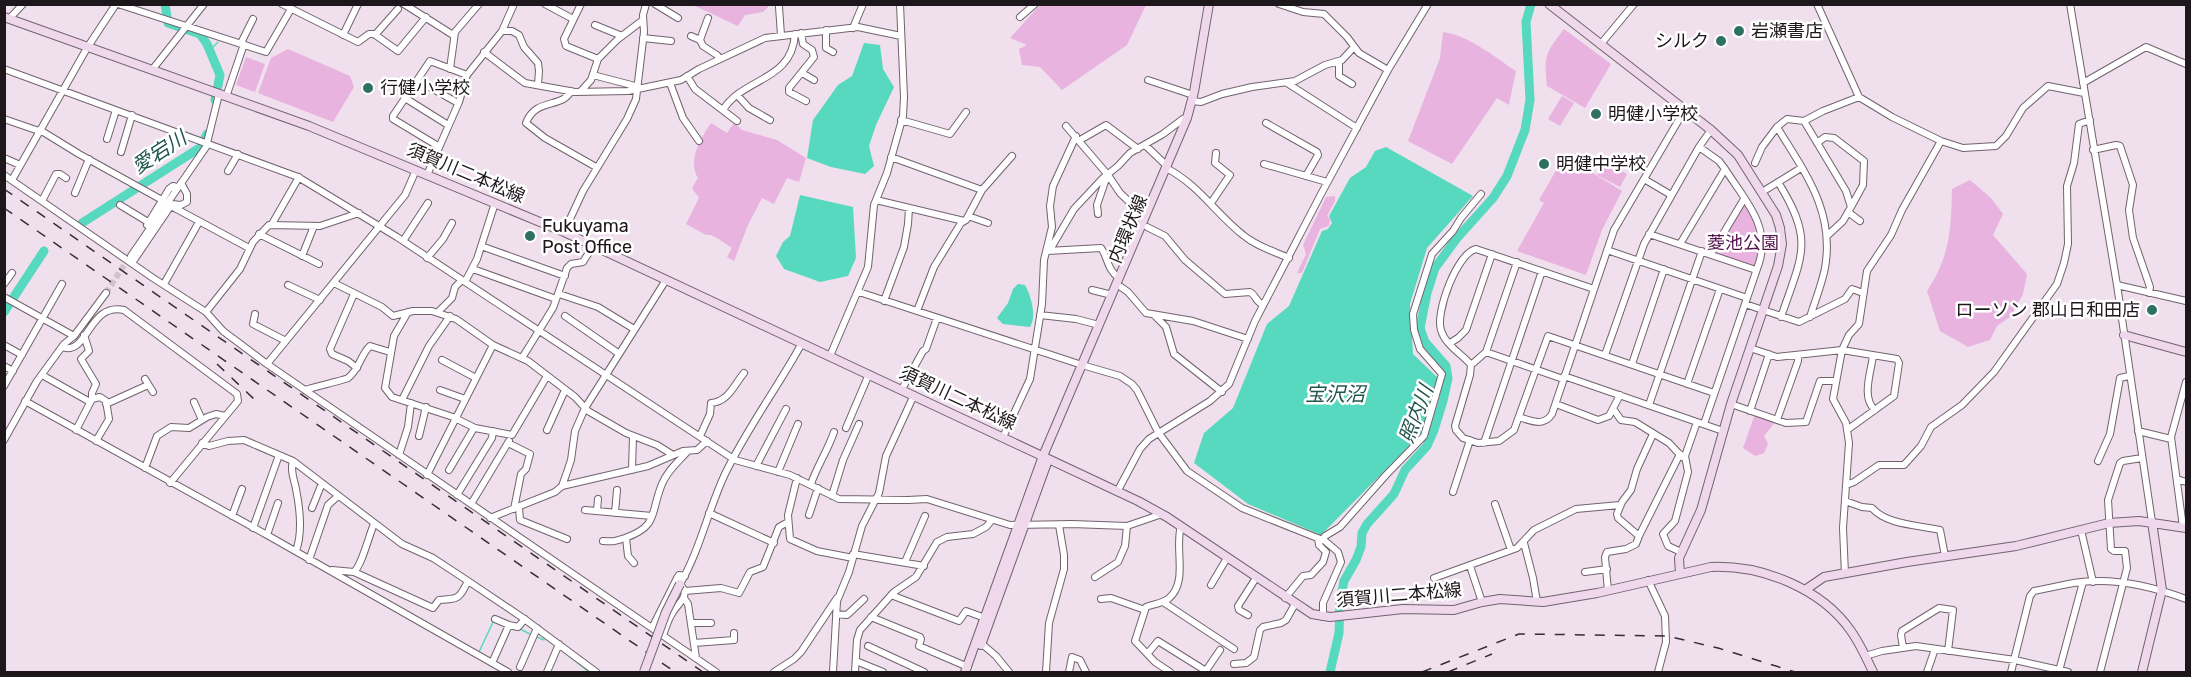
<svg xmlns="http://www.w3.org/2000/svg" width="2191" height="677" font-family="Rubik,'Noto Sans JP',sans-serif">
<style>
.green{fill:#e8b3df}
.water{fill:#56d9bf}
.lines{fill:none;stroke-linecap:round;stroke-linejoin:round}
.stream{stroke:#56d9bf;stroke-width:1.5}
.river{stroke:#56d9bf;stroke-width:9}
.street-tunnel{stroke:#d0c1ce;stroke-width:6;stroke-dasharray:6 3;stroke-linecap:butt}
.street-casing{stroke:#71636e;stroke-width:8}
.secondary-casing{stroke:#71636e;stroke-width:10}
.street{stroke:#fff;stroke-width:6}
.secondary{stroke:#efd7ec;stroke-width:8}
.rail{stroke:#352d33;stroke-width:1.5;stroke-dasharray:10 10;stroke-linecap:butt}
.secondary-bridge-casing{stroke:#71636e;stroke-width:10;stroke-linecap:butt}
.secondary-bridge{stroke:#efd7ec;stroke-width:8}
.poi-dot{fill:#2e7164;stroke:#fff;stroke-width:2}
.labels{text-anchor:middle;dominant-baseline:central;stroke-width:5;stroke-linejoin:round;paint-order:stroke}
.poi-label{font-size:18px;fill:#1d171c;stroke:#fff;text-anchor:start}
.street-label{font-size:18px;fill:#1d171c;stroke:#fff}
.park-label{font-size:18px;fill:#55134f;stroke:#fff}
.water-label{font-size:20px;font-style:italic;fill:#20564b;stroke:#fff}
</style>
<rect width="100%" height="100%" fill="#f0dfed"/>
<path class="green" d="M693,5L770,4V5L763,12L745,15L738,26Z
M1040,5V4L1146,5L1127,45L1062,90L1040,67L1022,65L1019,49L1027,45L1010,38Z
M1564,29L1611,64L1585,108L1547,86C1544,55 1545,54 1564,29Z
M1443,32C1470,36 1493,56 1516,71L1509,105L1497,98L1452,164L1408,141L1440,58Z
M288,49L350,76L354,87L333,122L258,93L271,58Z
M246,57L265,64L255,92L236,85Z
M1562,96L1574,103L1560,126L1548,119Z
M711,123L727,133L734,123L742,130L777,140L806,158L799,182L787,178L774,204L762,198L748,225L734,261L727,257L732,248L717,238L711,235H706L686,224L699,198L692,188L698,178C687,160 701,138 711,123Z
M1605,161L1627,174L1620,187L1597,175Z
M1561,162L1577,163L1622,191L1602,230L1586,275L1517,251L1544,203L1539,200Z
M1970,180L1991,198L2003,214L1993,235L2027,274L2023,294L2010,317L1997,326L1990,340L1968,347L1940,331L1927,291C1950,256 1951,230 1952,189Z
M1335,196V201L1327,216L1330,219L1329,226L1320,229L1302,273H1297L1306,254L1303,245L1326,197Z
M1745,203L1757,224L1762,250L1755,268L1714,254Z
M1755,414L1776,421L1764,436L1768,444L1764,453L1755,456L1743,448Z"/>
<path class="water" d="M864,43L880,45L883,69L894,87L876,125L869,146L874,166L865,174L831,167L807,158L813,120L838,85L852,76Z
M1386,147L1473,196L1427,248L1410,304L1413,354L1439,379L1423,432L1321,535L1248,504L1194,463L1204,433L1233,408L1267,324L1289,306L1322,231L1328,229L1332,223L1329,216L1350,178L1366,167L1375,151Z
M800,195L853,207L856,258L848,276L820,282L784,269L776,256L783,242L790,236Z
M1018,284L1025,285C1031,296 1037,316 1030,327L1003,324L997,318L1008,303L1013,289Z"/>
<g class="lines">
<path class="stream" d="M210,50L218,42
M520,629L532,635
M537,637L544,640
M479,652L494,620
M569,656L589,672"/>
<path class="river" d="M165,4L168,23L200,34L207,44L220,75L215,100
M82,223L201,147L207,134
M4,312L44,251
M1330,672L1339,633L1340,602L1344,581L1356,560L1361,547L1362,533L1367,524L1394,494L1405,470L1427,446L1434,430L1443,401L1448,378L1446,366L1425,342L1420,328L1427,293L1435,268L1457,238L1493,198L1507,176L1525,130L1530,100L1526,22L1531,4"/>
<path class="street-tunnel" d="M106,293L130,256"/>
<defs>
<path id="street" d="M118,4L266,52L291,9
M282,4L358,42L369,34H374L398,51L426,17
M404,4L453,35
M545,4L573,19
M581,4L564,39L566,46L598,59
M655,4L678,18
M1279,4L1303,12L1324,14L1347,37L1359,53L1388,70
M1817,4L1859,97L1892,117L1941,141L1963,148L1996,146L2006,136L2023,108L2048,86L2084,93
M2070,4L2117,285L2152,522
M779,7L781,35
M1020,17L1035,4
M9,19L23,4
M595,25L622,36
M853,28L863,4
M826,30V48L833,52
M502,31L514,4
M801,33L803,44L812,50L814,57L789,88V92L806,101
M343,35L358,4
M375,35L398,9
M691,36L700,40L703,46L717,55L720,59
M643,38L671,41
M700,40L708,18
M241,43L253,19
M1600,45L1634,4
M484,52L525,83L575,92L628,91L681,80L699,69L765,38L858,27L901,36
M1339,62V76L1352,84
M4,69L298,177L397,237L735,460L790,475L839,499L908,500L927,499L1010,525L1072,524L1127,526L1162,514
M450,69L455,32L479,4
M152,70L204,4
M802,73L814,80
M593,75L639,87
M687,76L695,89L737,121
M417,80L458,103
M1148,80L1193,95
M670,83L683,118L699,141
M1287,83L1357,128
M2083,83L2146,47L2186,64
M571,91C562,109 536,97 526,123L545,138L596,167
M581,91L591,80L598,59L618,39L643,20
M737,95L749,108L770,120
M226,97L244,44
M405,98L448,125
M1192,101L1201,102L1222,94L1252,87L1295,81L1325,65L1342,60L1354,47
M723,110C743,77 792,82 795,34
M4,119L39,131
M901,120L950,134L966,112
M1804,121L1846,191L1851,207L1843,221L1828,235
M1266,123L1317,152L1318,155L1306,176
M1066,126L1108,175L1120,193L1145,217
M40,130L79,154L162,200
M107,139L116,110
M1080,140L1106,125L1138,149
M1817,143L1825,137L1834,138L1864,161L1863,185L1851,207
M1145,145L1167,166
M438,146L393,119V116L430,61L467,75
M1699,147L1711,130
M2093,150L2116,145L2120,146L2133,185L2129,210L2133,238L2150,287L2149,293
M121,152L132,115
M891,157L982,190
M4,158L20,165
M1755,163L1762,147L1777,127
M1264,164L1327,182
M1166,168C1198,184 1216,214 1243,235C1256,246 1273,251 1289,258
M228,171L238,154
M4,175L153,278L206,312L223,331L267,364L716,672
M427,175L459,102L467,75L502,31H512L519,35L524,47L538,63L539,71L538,85
M1644,179L1671,195
M12,180L87,48L116,4
M1778,182C1815,241 1802,255 1781,317
M1762,192L1801,168
M75,193L89,159
M876,200L964,221
M42,201L56,174H60L66,178
M1211,203L1230,175L1215,163L1216,153
M120,205L148,222
M171,206L249,248
M1848,212L1860,221
M1098,214L1097,205L1107,176
M968,216L988,223
M272,224L299,177
M147,225L169,189L173,186L177,187
M1147,227L1165,236L1185,260L1225,294L1250,292C1256,295 1255,301 1263,305
M564,232L583,191L627,119L636,99L644,32L643,15L646,4
M259,234L319,264
M1649,234L1756,270
M403,241L428,203
M1680,244L1725,169
M481,246L565,276
M1048,249L1051,248L1074,209L1103,178L1118,166L1130,153L1163,134L1183,119L1187,118
M1607,250L1747,298
M1047,251L1101,248C1108,257 1107,270 1119,278
M1711,254L1744,199
M131,256L206,147L219,94
M302,256L314,226
M427,258L443,239L452,223
M132,263L172,204L181,205L187,202V194L181,183
M473,269L556,299
M465,282L477,259L495,203
M334,283L382,307L393,316L413,311H432L456,319L493,345L528,361L575,397L588,411L626,433L657,445L673,455
M4,284L12,273
M164,284L199,222
M288,285L320,300
M2117,285L2186,301
M1121,287L1128,292L1146,313L1193,321L1248,339
M1594,289L1476,249C1457,253 1435,313 1441,330C1445,345 1462,354 1471,365L1470,375L1455,426L1456,430L1463,438L1478,443L1499,441L1514,430L1548,336L1714,393
M1092,290L1112,295
M859,292L1082,365L1120,376L1132,384L1137,390L1158,432L1187,471L1242,508L1325,541L1338,552L1341,562L1323,603V617
M354,294L330,349L332,354L348,361L357,368
M559,294L598,307L634,329
M4,297L74,336
M884,301L904,247L908,224L909,208
M1745,304L1799,322L1845,299L1852,289L1863,293
M917,311L934,267L961,223L966,220L982,190L1012,156
M206,312L240,269L253,242L269,225L320,226L359,213
M408,312L394,336L385,388L392,397L453,417L475,428L512,435L547,376
M438,312L452,298L455,287L462,280
M255,314L253,324L286,341
M1040,315L1076,319L1099,325
M565,316L618,353
M1155,316L1166,327L1174,354L1222,392
M1810,317C1815,301 1822,284 1825,268C1835,211 1805,173 1777,127L1787,119L1804,121L1823,111L1859,97
M84,335L89,351L81,359L96,384L92,393V399
M1450,343L1458,338L1466,330L1492,254
M4,345L22,355
M62,347C88,357 88,302 124,310L237,394L238,401L170,483
M1750,348L1777,357L1842,350L1897,359L1899,363L1894,396L1847,430
M1486,352L1517,262
M1605,355L1644,244L1699,147L1719,161L1725,169C1744,199 1771,226 1759,263L1704,424
M830,356L868,267L874,205L887,173L903,116L904,97L900,4
M1873,356C1871,372 1861,398 1875,410
M522,358L553,308L567,268L571,264L583,262L593,246
M442,360L476,378
M267,364L405,195L416,170
M1632,364L1664,269
M1471,365L1486,352L1563,379
M4,366L13,371
M42,375L90,402
M1564,376L1723,431
M145,379L153,392
M1687,384L1720,289
M4,386L62,284
M902,389L923,351L926,349L937,318
M305,390C313,387 345,380 348,378C359,370 361,354 370,346L390,352
M440,390L465,399
M402,400L429,346L450,316
M25,401L267,535L508,672
M194,402L202,420
M106,404L148,385
M1556,404L1598,420L1609,416L1620,395
M1731,404L1786,423L1806,422L1820,381H1836
M1649,405L1702,251
M1614,410L1621,420L1635,422L1669,443L1682,457
M1750,411L1769,354
M1519,417C1531,421 1544,427 1552,414L1614,230L1684,111
M1777,420L1798,361V355
M846,428L869,374
M76,430L92,399L100,397L106,401L109,419L96,441
M547,430L565,390
M2138,431L2171,439
M419,436L426,407
M700,436L710,414L711,403C728,402 734,385 744,373
M1003,437L1030,379L1042,304L1044,260L1052,227L1050,206L1053,186L1076,136
M4,440L37,381L64,344L74,336L106,293
M202,443L209,446L228,441L244,440L293,461L402,544L433,558L468,581L523,618L596,672
M508,443L530,454L526,469L521,474L514,509
M1484,443L1542,271
M399,455L408,427L411,403
M293,461C290,470 294,479 296,489C300,509 303,532 296,551
M2098,461L2110,434L2120,378L2129,376
M756,466L786,409
M145,468L157,436L171,427L189,428L207,417L216,414L225,416
M449,470L474,428
M632,470L633,436
M778,472L798,424
M427,475L493,345
M797,478L788,515L790,539L817,551L853,558
M2177,479L2186,482
M811,484C817,466 828,450 834,432
M1846,485L1854,482L1879,465H1904L1921,446L1931,427L1962,405L1994,372L2057,284L2064,263L2068,244L2067,186L2074,163L2079,124L2090,120
M562,486L648,466L683,451L697,450L707,441
M1117,492L1140,449L1149,439L1210,401L1229,384L1255,321L1320,196L1388,70L1428,4
M1453,492L1470,440
M457,495L492,438L493,431
M832,496L843,460L859,424
M1845,501L1862,507L1872,508C1887,525 1918,525 1940,530L1945,556
M471,504L509,441
M1495,504L1511,550
M312,508L322,483
M519,508L520,520L567,539
M585,510L652,516
M597,511L598,499
M615,513L617,490
M709,513L774,543
M809,515L818,488
M232,516L242,489
M490,518L555,492L562,486L567,472L571,460L575,431L585,408L666,280
M2183,527L2171,437L2186,382
M253,528L279,455
M2081,530L2093,582
M267,535L278,503
M1639,536L1680,454
M626,538L628,556L634,563
M1322,540L1325,536L1340,527L1386,475L1424,436L1442,374L1420,349L1414,330L1413,314L1432,254L1453,231L1461,218L1481,194
M603,541C615,542 615,541 625,538C659,526 650,513 662,484C667,471 678,462 687,452
M1524,543L1533,578L1537,602
M1681,552L1668,546L1663,534L1675,521L1688,472L1685,456L1697,422
M853,554L924,566
M309,560L328,505L338,496
M905,562L925,516
M1470,566L1482,602
M332,570L354,572C362,565 369,535 374,524
M354,572L433,608L439,600C459,599 459,599 468,581
M1585,572L1607,569
M1845,574L1843,528L1849,443L1846,423L1833,399L1842,350L1849,335L1859,324L1867,271L1891,235L1902,210L1941,141
M1095,577L1118,562L1125,546L1127,526
M1434,578L1517,548L1534,530L1576,509L1620,505
M1648,580L1665,616L1666,642L1658,672
M1211,585L1227,558
M685,591L721,588L739,593L750,572L763,567L779,527L788,522
M1608,591L1605,557L1607,552L1626,549L1636,544L1639,536L1618,518L1617,514L1622,502L1631,490L1637,469L1653,434
M891,595L959,621L966,611L985,618
M684,598L688,604L696,658
M1285,598L1303,576L1311,575L1323,562L1326,552L1319,545L1318,538
M1101,599L1111,598L1145,610
M1163,602L1234,649
M836,614L847,615L864,599
M1248,615L1239,610L1238,606L1256,578
M871,617L920,637L921,639L919,646L968,667
M495,619L509,625
M691,623H711
M652,628L677,578L679,575L685,576
M663,635C666,628 668,619 673,612C679,602 691,596 680,584C700,550 708,510 725,474C747,428 778,387 802,343
M694,643L734,640V633
M982,644L996,656L1009,672
M868,646L924,672
M1903,648L1901,635L1902,631L1939,608L1953,610L1948,651
M1148,653L1158,641L1206,671
M1865,656L1882,651L1916,646L2015,660L2068,672
M856,661L883,672
M492,663L509,625L518,627L525,619
M1234,664L1246,663L1254,657L1260,630L1263,627L1281,623L1286,620L1295,604
M520,667L537,628
M2059,671L2083,582
M547,672L559,644
M774,672L794,659L801,652L837,598
M833,672L837,601L849,572L862,526L879,493L886,456L914,395
M855,672L857,640L860,630L894,592L916,577L937,542L947,537L973,534L986,527L992,520
M1046,672L1049,623L1064,569V555L1059,525
M1069,672L1072,657L1080,660L1086,672
M1170,672L1155,662L1135,641L1146,607C1153,604 1161,604 1168,599C1189,583 1174,548 1181,526
M1205,672L1220,650
M1927,672L1935,649
M2011,672L2030,596L2034,591C2050,588 2065,584 2081,582C2115,578 2154,587 2186,599
M2100,672L2127,568L2125,551H2114L2111,549L2108,500L2120,463L2123,461L2142,458"/>
<path id="secondary" d="M1549,4L1711,130L1738,155L1776,215L1780,228L1782,244L1778,266L1731,404L1701,510L1679,558L1680,574
M4,17L309,126L564,232L1138,501L1167,517L1312,614L1330,617L1403,609L1454,610L1482,602L1500,599L1543,602L1597,593L1711,567C1762,565 1821,588 1851,631C1860,644 1867,659 1873,672
M2124,335L2186,352
M1805,590L1824,577L1907,562L2016,546L2109,523L2139,521L2186,528
M981,645L1048,460
M965,672L1043,456L1187,118L1194,92L1209,4
M2142,672L2162,590L2152,522"/>
</defs>
<use href="#street" class="street-casing"/>
<use href="#secondary" class="secondary-casing"/>
<use href="#street" class="street"/>
<use href="#secondary" class="secondary"/>
<path class="rail" d="M4,189L703,672
M4,208L675,672
M217,364L254,399
M1422,672L1519,634L1667,636L1718,648L1795,672
M1448,672L1492,654"/>
<defs>
<path id="secondary-bridge" d="M644,672L666,612L680,584"/>
</defs>
<use href="#secondary-bridge" class="secondary-bridge-casing"/>
<use href="#secondary-bridge" class="secondary-bridge"/>
</g>
<g class="poi-dot">
<circle cx="1739" cy="31" r="6"/>
<circle cx="1721" cy="41" r="6"/>
<circle cx="368" cy="88" r="6"/>
<circle cx="1596" cy="114" r="6"/>
<circle cx="1544" cy="164" r="6"/>
<circle cx="530" cy="236" r="6"/>
<circle cx="2152" cy="310" r="6"/>
</g>
<g class="labels">
<g class="poi-label">
<text x="1751" y="31">岩瀬書店</text>
<text x="1709" y="41" text-anchor="end">シルク</text>
<text x="380" y="88">行健小学校</text>
<text x="1608" y="114">明健小学校</text>
<text x="1556" y="164">明健中学校</text>
<text x="542" y="226">Fukuyama<tspan x="542" dy="21">Post Office</tspan></text>
<text x="2140" y="310" text-anchor="end">ローソン 郡山日和田店</text>
</g>
<g class="street-label">
<text transform="translate(466 173) rotate(23)">須賀川二本松線</text>
<text transform="translate(1128 229) rotate(-67)">内環状線</text>
<text transform="translate(958 398) rotate(25)">須賀川二本松線</text>
<text transform="translate(1399 595) rotate(-5)">須賀川二本松線</text>
</g>
<g class="park-label">
<text x="1743" y="243">菱池公園</text>
</g>
<g class="water-label">
<text transform="translate(159 152) rotate(-33)">愛宕川</text>
<text x="1335" y="394">宝沢沼</text>
<text transform="translate(1416 414) rotate(-69)">照内川</text>
</g>
</g>
<rect width="2191" height="677" fill="none" stroke="#1d171c" stroke-width="12"/>
</svg>
